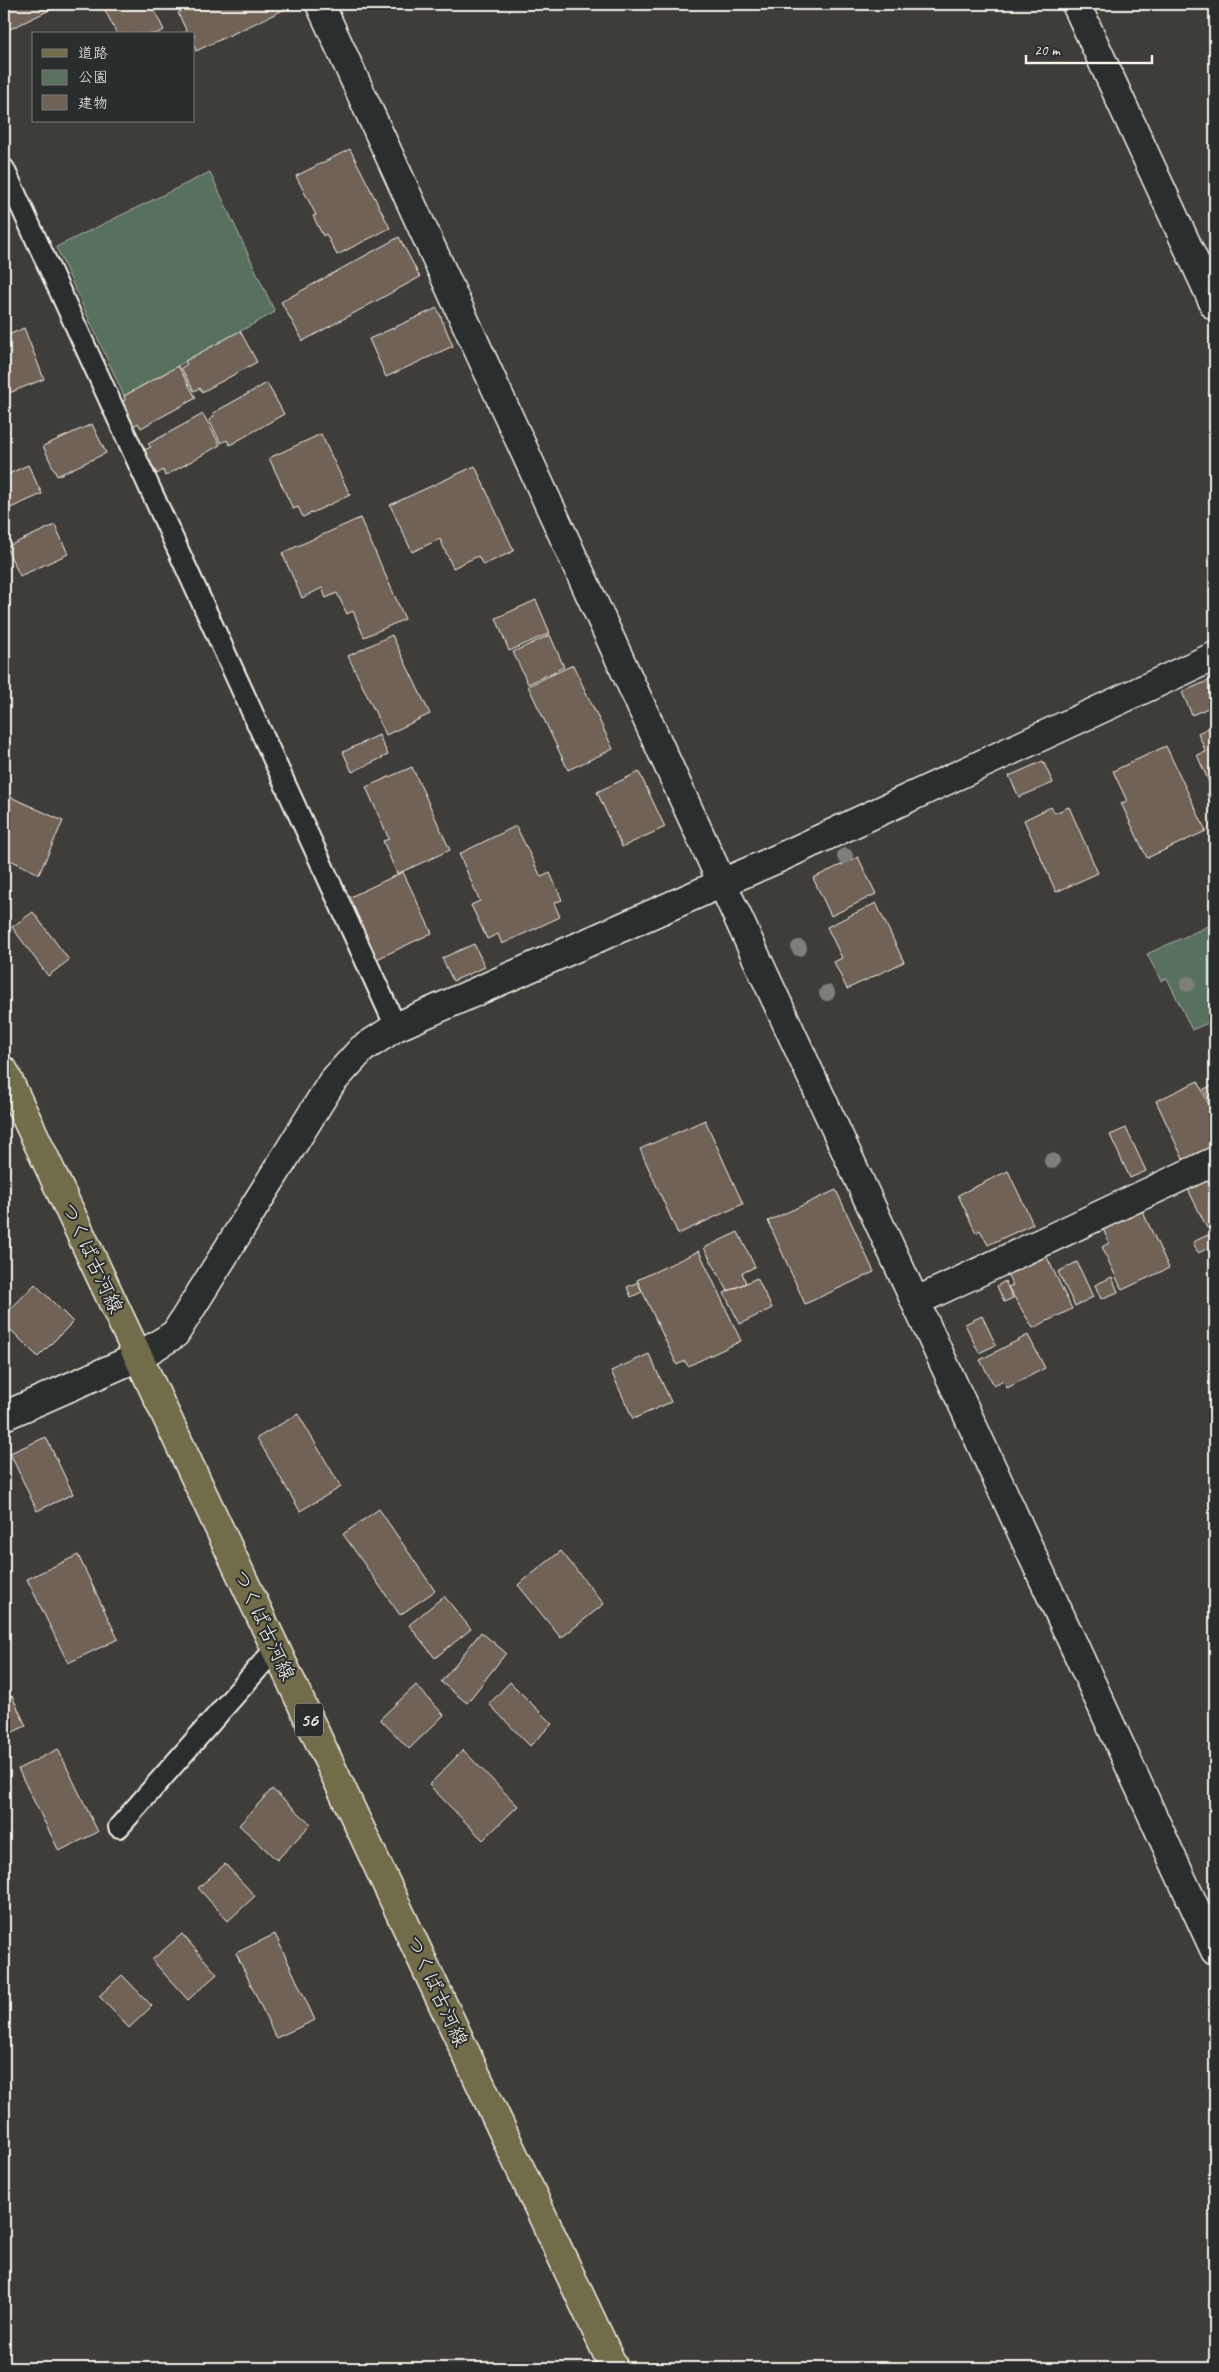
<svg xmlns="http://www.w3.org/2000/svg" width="1219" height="2372" font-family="Caveat,'Klee One',sans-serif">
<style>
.green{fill:#59715e;stroke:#a6b1a3}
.building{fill:#6f6256;stroke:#f4f1e8}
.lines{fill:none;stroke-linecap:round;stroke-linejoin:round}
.service-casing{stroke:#f4f1e8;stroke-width:24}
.minor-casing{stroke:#f4f1e8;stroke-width:31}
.primary-casing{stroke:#f4f1e8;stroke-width:31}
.service{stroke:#2a2d2e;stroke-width:20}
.minor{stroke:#2a2d2e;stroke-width:28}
.primary{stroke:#716d4b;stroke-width:28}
.tree{fill:#7c8078}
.labels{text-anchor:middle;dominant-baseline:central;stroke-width:4;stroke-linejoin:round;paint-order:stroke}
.shield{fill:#2a2d2e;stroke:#b7b6b0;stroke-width:1}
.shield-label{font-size:19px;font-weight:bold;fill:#f4f1e8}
.street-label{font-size:20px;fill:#f4f1e8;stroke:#2a2d2e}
</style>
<rect width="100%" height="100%" fill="#3f3d3a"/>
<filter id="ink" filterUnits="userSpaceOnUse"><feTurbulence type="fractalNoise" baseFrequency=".02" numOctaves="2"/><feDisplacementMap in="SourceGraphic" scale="10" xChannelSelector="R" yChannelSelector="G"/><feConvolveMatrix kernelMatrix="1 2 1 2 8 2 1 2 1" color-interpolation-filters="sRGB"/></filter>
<g filter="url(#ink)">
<path class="green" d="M210,172L275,312L124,396L56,247Z
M1215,923V1020L1192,1030L1167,978L1161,981L1147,954Z"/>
<path class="building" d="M4,4H55L56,7L4,32Z
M113,4H151L164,30L156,34H117L104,8Z
M180,4H293L294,5L196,51L194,45V34H188L178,13L183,10Z
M350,149L390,228L337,255L326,234L323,236L313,216L316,215L296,176Z
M399,237L420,277L303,341L281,302Z
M437,308L453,346L386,377L369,339Z
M24,328L44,379L4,395V337Z
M240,331L257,362L202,392L200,388L194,391L181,368L187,364L185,361Z
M178,366L196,398L141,428L138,423L132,427L119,403L125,400L124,396Z
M267,383L284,414L230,445L227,440L221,443L209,420L214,416L213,413Z
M203,414L220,445L165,476L163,470L157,474L144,450L151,447L148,444Z
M92,424L106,453L57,476L43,446Z
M321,434L350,495L303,517L298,507L293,509L269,458Z
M28,465L42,494L4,511V476Z
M475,466L514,551L483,565L478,556L453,568L440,539L412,552L390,505Z
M360,518L405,619L364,637L353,611L347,614L337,593L326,598L322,588L302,598L282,553Z
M55,525L68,554L20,576L6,547Z
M536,600L550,633L509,651L496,618Z
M392,635L430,714L386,735L348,656Z
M550,635L564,667L528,684L513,652Z
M573,665L613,749L568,770L528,686Z
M1215,678V705L1192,715L1182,692Z
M1215,725V812L1207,794L1213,791L1197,755L1206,752L1198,733Z
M379,735L388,755L352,772L343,752Z
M1166,746L1206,831L1147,858L1121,803L1127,801L1113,771Z
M1043,761L1053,783L1019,797L1009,776Z
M412,767L450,850L397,874L383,841L389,839L366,787Z
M639,772L665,827L622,847L597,792Z
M4,794L63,821L39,874L4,857Z
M1051,807L1055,813L1069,807L1098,873L1056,892L1024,820Z
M516,826L541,877L550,873L562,900L554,903L560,917L502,944L498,934L487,939L471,905L480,901L459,854Z
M858,857L876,894L831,916L813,878Z
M403,872L432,933L377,959L348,898Z
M876,903L904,962L847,989L834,962L842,958L827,927Z
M33,912L69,960L48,976L12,927Z
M474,944L485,967L453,981L442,958Z
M1198,1081L1215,1118V1146L1184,1161L1156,1101Z
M1215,1084V1100L1210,1102L1204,1089Z
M705,1120L743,1204L678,1234L640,1149Z
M1126,1128L1146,1171L1130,1178L1110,1135Z
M1008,1171L1033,1224L988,1245L980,1230L976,1233L958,1195Z
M1215,1173V1226L1207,1228L1187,1187Z
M836,1190L874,1272L805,1304L768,1221Z
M1140,1206L1169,1268L1122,1290L1102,1247L1109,1243L1101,1224Z
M738,1232L755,1267L742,1273L746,1283L728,1291L704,1248Z
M1208,1235L1213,1246L1198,1253L1193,1242Z
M699,1251L741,1341L688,1366L685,1361L677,1365L637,1280Z
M1044,1251L1072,1309L1033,1328L1008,1287L1013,1285L1005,1270Z
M1077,1262L1093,1297L1075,1306L1058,1272Z
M1112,1277L1118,1292L1101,1299L1095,1285Z
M757,1278L772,1308L740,1324L724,1293Z
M1005,1281L1013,1298L1004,1302L997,1286Z
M638,1282L642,1292L631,1297L627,1287Z
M35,1284L73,1322L38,1357L4,1323V1316Z
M982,1316L996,1345L979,1353L965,1324Z
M1028,1335L1045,1368L1007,1388L1004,1380L994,1385L980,1360Z
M649,1354L671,1402L633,1419L611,1371Z
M298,1414L341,1487L300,1511L257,1438Z
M46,1437L73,1494L37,1511L10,1453Z
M379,1509L435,1591L400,1615L343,1534Z
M561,1551L604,1604L561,1638L518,1585Z
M78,1555L118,1639L68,1663L27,1579Z
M444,1596L471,1629L435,1658L409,1625Z
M481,1632L506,1653L467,1703L441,1682Z
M510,1682L552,1724L530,1746L489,1704Z
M416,1685L444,1715L409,1749L380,1719Z
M12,1696L26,1726L4,1736V1700Z
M58,1749L98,1832L59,1851L18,1769Z
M463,1750L518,1806L483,1840L429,1785Z
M272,1789L311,1824L277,1860L239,1825Z
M225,1864L255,1896L228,1921L198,1888Z
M182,1934L217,1974L188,2000L152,1960Z
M275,1934L315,2020L276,2038L236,1953Z
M122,1975L152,2006L129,2028L99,1996Z"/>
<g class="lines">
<defs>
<path id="service" d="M4,169L396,1027
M119,1827L276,1648"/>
<path id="minor" d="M320,4L722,883L1215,1951
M1076,4L1215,306
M917,1301L1215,1161
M4,1416L138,1357L175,1334L332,1082L362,1049L396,1027L779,858L1215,656"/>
<path id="primary" d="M4,1071L614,2368"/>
</defs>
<use href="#service" class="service-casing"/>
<use href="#minor" class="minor-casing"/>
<use href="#primary" class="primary-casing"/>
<use href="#service" class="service"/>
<use href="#minor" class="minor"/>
<use href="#primary" class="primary"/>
</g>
<g class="tree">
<circle cx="845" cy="856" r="8"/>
<circle cx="799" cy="948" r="8"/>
<circle cx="1188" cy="984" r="8"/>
<circle cx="827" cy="993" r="8"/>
<circle cx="1052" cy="1161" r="8"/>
</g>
</g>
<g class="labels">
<rect class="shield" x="295" y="1703.5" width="28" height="33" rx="4"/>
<g class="shield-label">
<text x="309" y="1720">56</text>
</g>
<g class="street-label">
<text transform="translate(92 1258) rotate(65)">つくば古河線</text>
<text transform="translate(264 1625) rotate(65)">つくば古河線</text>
<text transform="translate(437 1991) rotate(65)">つくば古河線</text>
</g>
</g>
<rect width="1219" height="2372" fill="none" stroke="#2a2d2e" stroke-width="20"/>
<rect x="10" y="10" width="1199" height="2352" fill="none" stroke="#f4f1e8" stroke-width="2" filter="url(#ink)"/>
<rect x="32" y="32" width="162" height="90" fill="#2a2d2e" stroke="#7b7b78"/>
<rect x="42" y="49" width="25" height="8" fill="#716d4b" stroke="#7b7b78"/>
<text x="78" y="58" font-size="15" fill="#f4f1e8">道路</text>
<rect x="42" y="70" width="25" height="15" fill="#59715e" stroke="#7b7b78"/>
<text x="78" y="82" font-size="15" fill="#f4f1e8">公園</text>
<rect x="42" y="95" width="25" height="15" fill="#6f6256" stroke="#7b7b78"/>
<text x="78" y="108" font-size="15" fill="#f4f1e8">建物</text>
<path d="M1026 55v8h126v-8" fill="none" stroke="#f4f1e8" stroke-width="2.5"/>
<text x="1034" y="55" font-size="15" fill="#f4f1e8" stroke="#2a2d2e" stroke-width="4" paint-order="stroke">20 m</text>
</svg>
